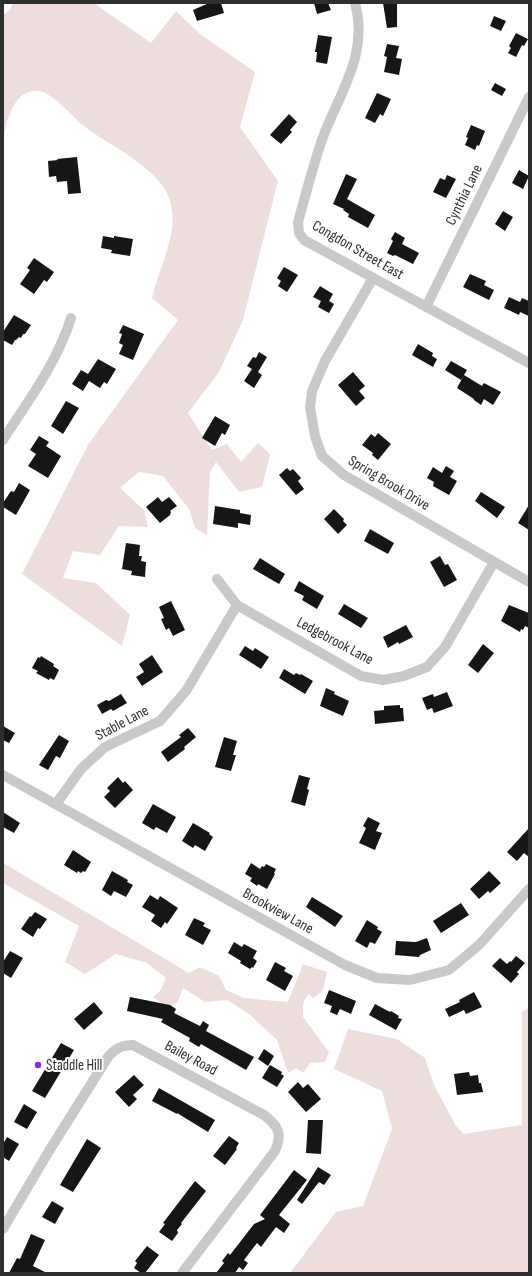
<svg xmlns="http://www.w3.org/2000/svg" width="532" height="1276" font-family="'Sofia Sans Condensed',sans-serif">
<style>
.green{fill:#eddddc}
.building{fill:#161616}
.lines{fill:none;stroke-linecap:round;stroke-linejoin:round}
.street{stroke:#c9c9c9;stroke-width:10}
.poi-dot{fill:#8927f1;stroke:#fff;stroke-width:1.5}
.labels{text-anchor:middle;dominant-baseline:central;stroke-width:4;stroke-linejoin:round;paint-order:stroke}
.street-label{font-size:15px;fill:#2f2f2f;stroke:#fff}
.poi-label{font-size:15px;fill:#2f2f2f;stroke:#fff;text-anchor:start}
</style>
<rect width="100%" height="100%" fill="#fff"/>
<path class="green" d="M13,3H96L98,6L151,43L176,11L200,34L255,72L240,127L278,181L243,320L219,372L188,413L212,450L227,444L241,462L258,443L270,454L262,487L239,492L216,462L210,472L207,535L195,528L189,509L163,476L139,472L120,488L144,510L148,527L119,526L100,555L73,551L63,578L96,583L130,615L122,646L22,574L88,445L178,320L152,298C159,265 181,232 169,198C165,186 154,175 144,167C122,148 92,136 73,116C66,109 48,91 39,91C13,88 5,124 3,143V15L10,10Z
M3,863L189,973L200,967L219,976L226,990L244,998L288,1002L303,964L327,972L323,990L314,998L308,994L303,1004V1017L329,1052L325,1062L310,1063L303,1073L296,1068L288,1073L277,1040L249,1014L227,1000L205,1002L183,988L177,1003L167,1007L153,997L161,990L166,978L147,963L116,954L85,974L65,962L79,926L3,883Z
M529,1007V1273H290L336,1212L363,1206L392,1129L382,1091L334,1069L348,1029L397,1039L425,1058L434,1085L456,1126L464,1134L522,1125V1012Z"/>
<path class="building" d="M209,3H221L224,13L197,21L193,10Z
M314,3H328L331,10L317,14Z
M383,3H397V27L387,28Z
M494,16L506,21L501,31L490,26Z
M516,33L528,39L524,46L522,45L516,57L508,53L511,48L509,46Z
M318,35L332,37L327,64L316,62L317,52H315Z
M387,44L399,46L396,58L402,59L399,75L384,72L387,57L384,56Z
M495,83L506,89L502,96L491,90Z
M377,93L391,99L383,116L380,114L375,123L365,118Z
M289,114L297,122L290,130L292,132L281,144L270,135Z
M471,125L485,131L479,146L477,145L475,150L465,145L468,138L466,137Z
M77,157L81,193L68,194L67,181L57,182L56,176L49,177L48,161L58,160L57,159Z
M519,170L529,176L523,189L512,183Z
M346,174L357,179L347,199L375,215L368,228L348,217L349,214L343,210L344,209L333,204Z
M447,175L456,179L446,198L433,192L440,178L445,180Z
M503,211L513,217L505,231L495,224Z
M395,232L405,238L402,244L419,253L413,264L395,255L393,256L387,253L393,241L391,239Z
M103,236L114,238V236L133,239L130,256L111,253L112,250L101,248Z
M34,258L54,272L47,282L44,280L34,294L20,284L30,270L27,268Z
M284,267L298,275L287,292L278,286L281,281L277,278Z
M470,274L486,281L484,285L494,290L489,300L463,287Z
M320,286L333,294L329,301L334,304L329,313L318,307L321,301L313,297Z
M509,297L520,302L522,298L529,301V316L520,312L519,315L504,308Z
M14,315L31,325L25,334H23L21,338L19,337L16,340H15L12,345L3,340V332Z
M123,325L144,334L133,360L119,354L123,345L119,343L122,334L119,333Z
M418,344L433,353L432,356L437,359L433,367L412,355Z
M259,352L267,357L258,372L262,375L254,388L244,381L252,369L247,366L253,357L256,358Z
M98,359L116,369L107,384L104,382L100,388L89,381L83,391L72,384L81,370L88,374Z
M451,361L467,370L461,380L445,370Z
M353,372L365,386L359,391L365,398L356,406L338,385Z
M464,375L482,386L484,383L501,392L493,405L484,399L481,405L474,400V399L457,388Z
M66,401L79,408L63,434L51,426Z
M215,416L230,425L225,435L222,433L215,446L202,438Z
M378,433L391,444L378,460L372,455L373,453L362,445L371,434L375,437Z
M39,436L49,442L46,446L61,456L48,478L28,466L36,454L30,450Z
M446,466L454,471L450,477L457,481L449,495L433,486L434,482L427,478L433,467L442,473Z
M287,468L290,471L293,469L301,478L298,481L304,489L296,495L279,475Z
M19,483L30,490L16,515L3,507V503L11,491L14,492Z
M481,492L505,507L497,518L475,501Z
M158,497L162,502L169,497L177,506L170,511L171,512L170,515L160,523L146,507Z
M529,505V530L518,523Z
M215,506L240,510V513L251,515L250,525L238,523V528L213,524Z
M334,509L344,519L343,521L347,525L338,534L324,519Z
M370,529L394,543L388,554L364,541Z
M126,543L140,545L139,556H142L141,561L146,562L145,577L131,575L132,571L122,569Z
M440,556L445,565L448,564L457,580L444,587L430,562Z
M260,558L285,574L279,584L253,569Z
M299,581L324,596L317,609L302,600L304,596L294,591Z
M171,601L185,630L173,636L169,628L166,630L161,619L164,618L159,607Z
M344,604L368,618L361,628L338,614Z
M509,605L529,613V628L525,626L523,630L521,629L520,632L501,621Z
M406,625L413,637L399,644L398,642L388,648L383,637Z
M483,644L494,653L478,673L468,665Z
M245,646L253,651L255,648L269,657L261,669L239,655Z
M152,655L163,672L142,686L136,677L144,672L139,664Z
M41,656L54,664L53,666L59,670L54,680L50,678L49,680L36,673L38,671L32,668L38,657L40,658Z
M284,669L294,675L296,673L300,675L301,674L313,681L305,694L279,678Z
M326,688L335,692L334,694L349,701L343,716L320,706Z
M447,692L453,706L434,713L432,708L427,710L422,698L433,694L434,697Z
M121,694L127,703L113,711L111,709L102,714L97,705L106,700L109,701Z
M400,705V708H403L404,721L375,724L374,711L384,710V706Z
M3,726L15,733L9,743L3,740Z
M188,728L196,737L184,747L185,749L168,762L161,752L181,737L179,735Z
M59,735L69,741L60,758L56,756L48,770L39,765Z
M224,737L237,741L233,755H236L231,771L215,767Z
M299,775L310,778L307,789L309,790L305,806L291,802Z
M118,777L123,783L125,781L133,790L115,808L104,797L110,791L107,788Z
M153,804L176,817L167,833L156,827L154,830L142,823Z
M3,812L20,823L14,833L3,827Z
M368,817L380,823L376,831L382,833L375,850L359,843L366,828L363,826Z
M193,823L210,833L209,834L213,837L205,851L195,845L193,848L182,841Z
M529,828V857L524,853L517,861L507,852Z
M73,850L91,862L85,872L83,871L81,873L78,871L77,873L64,865Z
M251,863L260,869L262,866L264,867L266,864L276,869L274,873L275,874L267,889L258,884L257,886L250,881L252,878L245,874Z
M112,871L128,880L127,882L133,885L126,897L114,891L111,896L102,890Z
M489,871L501,883L490,893L488,891L479,899L470,889Z
M150,895L158,900L160,896L178,908L167,924L165,922L161,928L151,921L155,915L142,907Z
M312,897L343,916L335,927L306,907Z
M461,903L469,915L441,933L433,921Z
M35,912L47,919L40,929L38,928L33,937L21,929L30,916L31,917Z
M194,918L205,923L203,926L211,930L203,945L185,935Z
M367,920L378,927L377,929L382,932L375,944L370,942L367,948L355,941Z
M427,938L431,950L420,955L419,957L395,955L396,941L416,942Z
M234,942L242,947L244,944L257,951L253,958L257,961L253,968L252,967L250,969L240,963L241,961L228,953Z
M10,951L23,958L11,978L3,973V962Z
M516,956L525,963L517,972L519,974L511,983L492,966L500,958L507,964L510,961L511,962Z
M275,962L286,968L284,971L293,976L285,991L266,980Z
M329,990L356,1001L351,1014L340,1009L337,1015L330,1012L332,1006L324,1003Z
M474,992L482,1007L466,1014L464,1010L449,1017L445,1009L460,1002L459,1000Z
M130,997L170,1005L176,1009L174,1013L200,1026L203,1021L209,1025L206,1031L254,1057L246,1070L201,1044L199,1047L189,1041L190,1038L161,1022L163,1019L127,1011Z
M94,1002L103,1013L84,1030L74,1019Z
M375,1004L390,1012L391,1011L399,1016L398,1018L402,1019L396,1030L369,1015Z
M61,1043L74,1050L45,1098L32,1091Z
M264,1049L274,1056L268,1066L258,1059Z
M270,1065L282,1072L281,1074L284,1076L277,1087L262,1078Z
M469,1072L470,1076L478,1075L479,1083H481L483,1092L457,1095L454,1074Z
M134,1075L144,1085L133,1095L137,1099L129,1107L115,1092Z
M298,1082L303,1088L308,1084L321,1099L306,1112L288,1092Z
M159,1088L215,1120L208,1132L177,1113V1114L152,1101Z
M24,1104L37,1112L27,1129L14,1122Z
M308,1120H323L321,1154L306,1153Z
M229,1136L239,1143L236,1148L237,1149L225,1165L213,1156Z
M7,1137L19,1144L9,1161L3,1157V1144Z
M87,1139L101,1148L73,1192L60,1185Z
M318,1167L331,1175L324,1185L319,1182L302,1204L297,1200Z
M294,1170L307,1180L279,1215L290,1224L284,1233L276,1227L261,1247L257,1243L244,1260L248,1263L243,1270L239,1267L235,1273H216L224,1263L222,1261L228,1253L230,1255L254,1224L265,1219L260,1215Z
M195,1181L206,1191L181,1223L182,1224L177,1230L178,1233L172,1241L159,1232L165,1224L163,1223Z
M52,1201L64,1208L55,1224L42,1217Z
M31,1234L45,1240L33,1266L47,1273H9L17,1258L20,1259Z
M147,1246L159,1255L145,1273H141L134,1268L137,1263L135,1261Z"/>
<g class="lines">
<path class="street" d="M355,3C369,54 340,92 323,137C313,165 306,194 298,222L299,233L304,240L529,363
M373,278L325,361L312,391L310,407L315,436L322,456L344,475L529,582
M426,307L529,97
M3,440C28,401 57,363 71,318
M217,579L237,605L361,676L383,680L404,676L427,667L445,647L494,562
M3,775L345,965L377,978L410,980L449,970L479,945L529,889
M56,804L81,769L105,747L160,721L186,691L237,605
M3,1229L49,1151L108,1057C115,1049 121,1045 133,1045L264,1115C278,1126 283,1133 275,1151L182,1273"/>
</g>
<circle class="poi-dot" cx="38" cy="1065" r="4"/>
<g class="labels">
<g class="street-label">
<text transform="translate(464 195) rotate(-64)">Cynthia Lane</text>
<text transform="translate(358 250) rotate(30)">Congdon Street East</text>
<text transform="translate(389 483) rotate(31)">Spring Brook Drive</text>
<text transform="translate(335 641) rotate(28)">Ledgebrook Lane</text>
<text transform="translate(122 723) rotate(-28)">Stable Lane</text>
<text transform="translate(278 911) rotate(29)">Brookview Lane</text>
<text transform="translate(191 1058) rotate(28)">Bailey Road</text>
</g>
<g class="poi-label">
<text x="46" y="1065">Staddle Hill</text>
</g>
</g>
<rect width="532" height="1276" fill="none" stroke="#2f2f2f" stroke-width="8"/>
</svg>
